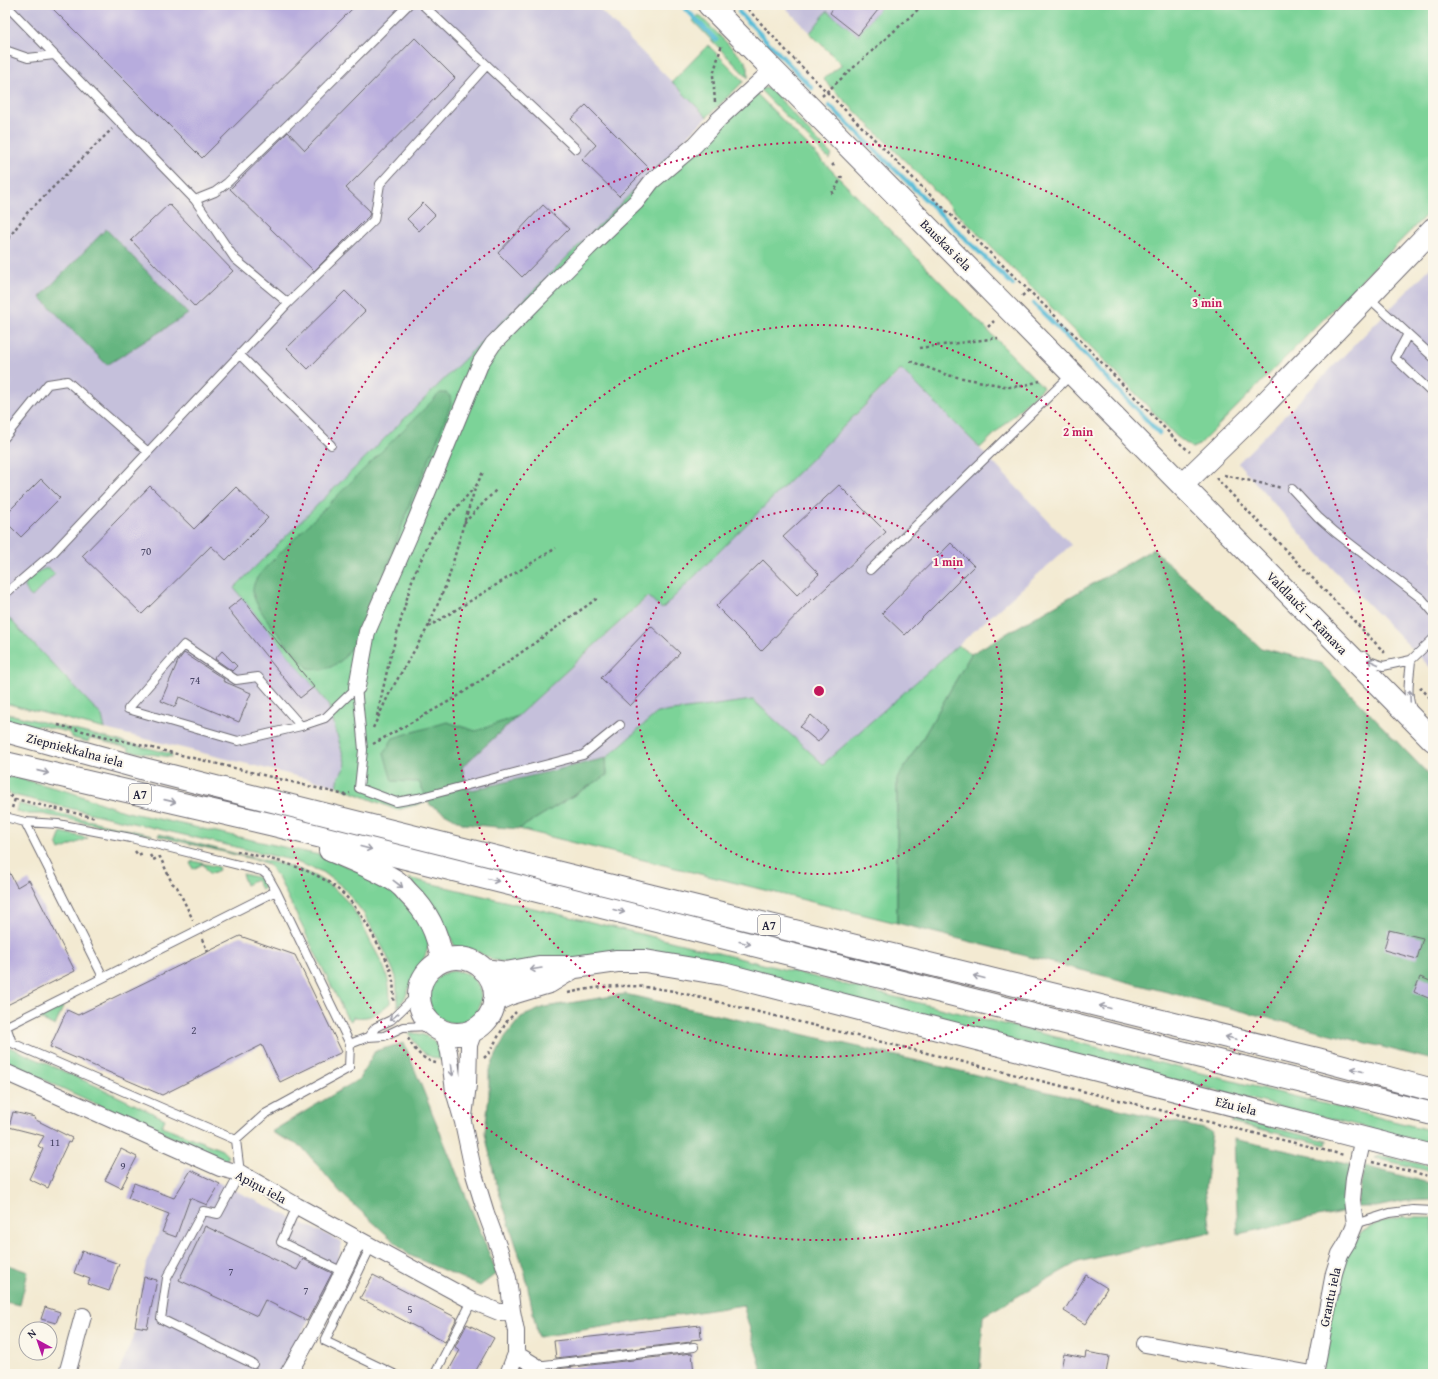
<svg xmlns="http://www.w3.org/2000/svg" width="1438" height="1379" font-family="'Gentium Book Plus',serif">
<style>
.industrial{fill:#c5c0db}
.green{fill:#7cd398;stroke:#4f7a6a}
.forest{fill:#65b580;stroke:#446c5e}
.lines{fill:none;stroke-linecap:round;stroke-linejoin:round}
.stream{stroke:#59bcd7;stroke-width:4.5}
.building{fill:#b7acdd}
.lane-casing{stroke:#6b6870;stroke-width:10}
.street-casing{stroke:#6b6870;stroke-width:18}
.secondary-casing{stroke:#6b6870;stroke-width:24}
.highway-casing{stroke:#6b6870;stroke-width:24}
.path{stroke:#6b6870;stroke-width:2.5;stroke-dasharray:3 3;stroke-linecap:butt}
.lane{stroke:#fff;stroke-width:8}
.street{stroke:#fff;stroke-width:16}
.secondary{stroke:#fff;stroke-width:22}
.highway{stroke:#fff;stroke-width:22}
.oneway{stroke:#9c9ca7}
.ring{fill:none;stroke:#c2185b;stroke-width:2;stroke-dasharray:2 4}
.labels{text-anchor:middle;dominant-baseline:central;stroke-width:4;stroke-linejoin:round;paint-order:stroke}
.number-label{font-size:11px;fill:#474464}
.shield{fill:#fbf7ec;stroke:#636270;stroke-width:1}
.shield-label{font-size:12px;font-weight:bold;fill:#22223b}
.street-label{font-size:13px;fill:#22223b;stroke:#fbf7ec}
.centre{fill:#c2185b;stroke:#fbf7ec;stroke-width:2}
.ring-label{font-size:12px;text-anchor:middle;font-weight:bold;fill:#c2185b;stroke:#fbf7ec;stroke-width:4;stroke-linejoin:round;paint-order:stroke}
</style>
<rect width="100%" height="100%" fill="#fbf7ec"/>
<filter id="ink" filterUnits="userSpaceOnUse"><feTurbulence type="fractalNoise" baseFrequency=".025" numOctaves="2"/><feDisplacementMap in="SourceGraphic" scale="8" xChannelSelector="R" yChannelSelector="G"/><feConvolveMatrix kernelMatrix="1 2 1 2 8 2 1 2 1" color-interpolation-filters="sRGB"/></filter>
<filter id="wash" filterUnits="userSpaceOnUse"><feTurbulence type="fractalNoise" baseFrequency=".012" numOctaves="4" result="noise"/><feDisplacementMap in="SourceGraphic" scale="16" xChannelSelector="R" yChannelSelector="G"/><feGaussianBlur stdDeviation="0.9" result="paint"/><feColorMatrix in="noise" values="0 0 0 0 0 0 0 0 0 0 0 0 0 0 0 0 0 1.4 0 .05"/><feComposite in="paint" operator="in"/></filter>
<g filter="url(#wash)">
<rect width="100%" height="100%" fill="#f3ead2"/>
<path class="industrial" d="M5,5H595L707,117L352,472L234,588L314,687L328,704L346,765L339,777L337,786L105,729L102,716L5,614Z
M783,5H907L842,65Z
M1433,265V670L1325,561L1238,463Z
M902,369L987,456L1071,545L823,765L753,700L657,713L606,758L468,791L462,767L649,596L662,608Z
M186,1167L342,1242L335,1274L278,1374H118L135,1332L146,1263Z"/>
<path class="green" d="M882,5H1433V208L1209,435L1198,446L1192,448L1176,436L1100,356L823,79L842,65L810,33L827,11L858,35Z
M699,15L745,61L748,68V78L693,21Z
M708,45L744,81L707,117L672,82Z
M766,88L773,91L809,132L832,155L829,159L759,89Z
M756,93L1043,387L980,448L901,369L662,609L648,596L462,767L468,791L397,810L337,786L339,777L346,765L328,704L314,687L234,588L685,140L695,151Z
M49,568L55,574L32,597C30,595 28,594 27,592C19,581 39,569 49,568Z
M5,614L102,716L105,729L5,703Z
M958,645L971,654L924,736L897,779V923L519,829L607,775L606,758L657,713L753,700L823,764Z
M5,713L172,754L171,757L129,751L128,748L90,738L88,742L73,738L68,732L38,725L35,729L5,721Z
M5,777H15L70,792L123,811L319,855C351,867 385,881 409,907C413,911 416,917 419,922C422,926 426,931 427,935C432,950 421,962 415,975C409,986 407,998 398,1007L396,977L385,952L364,914L343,887L323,872L291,860L13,795L5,790Z
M18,804L152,835V836L42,814H28L16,811Z
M61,832L88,838L60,850L57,843Z
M159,834C186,841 214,848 241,855C279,864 315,868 343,897C355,909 363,926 370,941C383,965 390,974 390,1003C377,1014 371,1019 353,1017L351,1021L347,1018L278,877L269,865L261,861L158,836Z
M193,861L218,867L219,870L210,874L203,864L193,869L190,863Z
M242,874H243L260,878L264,887V889H261L256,880L246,885Z
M408,878L658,938L1433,1131V1144L662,954L511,964L493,960L472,949L458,948L454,945C443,917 428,899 408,878Z
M429 997a26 26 0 1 1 52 0a26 26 0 1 1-52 0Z
M60,1005L63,1007L55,1026L41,1019L42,1014Z
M409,1033C429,1033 437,1041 443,1060C424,1057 418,1049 409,1033Z
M5,1045L94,1085L165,1119L162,1126L222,1150L228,1156L227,1161L127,1118L5,1062Z
M1237,1119L1327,1141L1326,1145L1231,1122Z
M1380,1156L1390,1157L1433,1167V1172L1375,1158Z
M1402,1217H1433V1374H1321L1339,1276L1346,1254L1362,1232L1379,1222Z"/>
<path class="forest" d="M106,229L188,314L107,365L40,297Z
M440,393H446L450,396L451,404L436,443L410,503L379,591L355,643L342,660L331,667L321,670L308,668C295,653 250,607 253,589C254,580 259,575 265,568Z
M1153,549L1261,648L1321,663L1433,779V1060L897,923V779L924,736L971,654Z
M518,716L462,767L468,791L606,758L607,775L519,829L464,824L430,805L419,782L392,781L384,753L393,738L447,722L476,731Z
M625,994L863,1048L1212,1131L1205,1189L1211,1232L1078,1262L983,1316L980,1374H763L743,1305L538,1337L525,1273L496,1183L485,1133L489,1095V1070L505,1037L521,1017L545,1007Z
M404,1043L497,1273L480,1286L409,1255L341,1193L302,1147L271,1132L359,1079L375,1051Z
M1234,1139L1351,1165L1346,1211L1238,1234Z
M1364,1166L1433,1184V1200L1407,1201L1376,1207H1357Z
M5,1264L28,1272L20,1305L5,1302Z"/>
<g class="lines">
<path class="stream" d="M682,5L716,40
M739,12L812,88
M830,106L1013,285
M1034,304L1084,354L1159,433"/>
</g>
<g id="blocks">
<path class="building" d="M49,5H356L202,158Z
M835,5H882L858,35L830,13Z
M415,38L455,78L346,188L370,211L369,216L314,271L230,189L288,132L305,150Z
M586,105L648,167L619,196L582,160L596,145L571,119Z
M423,203L435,215L419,231L407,219Z
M169,204L233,271L195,307L131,240Z
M543,205L569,229L522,277L498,253Z
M345,291L365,311L308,369L287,348Z
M41,479L60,498L21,537L5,521V515Z
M839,485L886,532L814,599L813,598L761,651L716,606L763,560L797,595L819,574L783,537Z
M150,486L194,529L236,487L268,518L226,560L211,546L142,614L82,556Z
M951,543L974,566L905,635L882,613Z
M242,598L314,687L300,698L228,609Z
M651,626L680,653L630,706L601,678Z
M222,651L237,666L232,671L215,659Z
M184,653L224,679L223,681L251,693L239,722L179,697L175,707L161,701L178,661Z
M811,715L828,730L818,742L800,727Z
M5,864L17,887L29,880L75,971L5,1006Z
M1389,930L1423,938L1417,959L1384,950Z
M240,936L295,955L342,1052L280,1082L262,1045L162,1095L50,1047L67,1010L78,1015Z
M1420,977L1433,982V1000L1414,992Z
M13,1112L35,1117L34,1119L72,1138L70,1143L68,1142L52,1176H53L48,1188L29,1179L43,1149L38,1146L44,1136L9,1127Z
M121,1149L137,1157L121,1188L105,1180Z
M191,1170L220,1184L207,1205L190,1198L176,1237L162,1232L169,1214L128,1198L134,1183L174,1198Z
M205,1226L297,1270L303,1259L332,1273L307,1321L265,1300L257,1316L179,1280Z
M82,1251L119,1264L109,1291L88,1284L90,1279L74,1273Z
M373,1275L457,1318L445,1342L360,1298Z
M1086,1275L1107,1288L1085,1324L1064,1311Z
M144,1277L157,1280L147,1328L135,1326Z
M45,1307L60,1312L56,1323L41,1319Z
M467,1324L494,1338L474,1374H447L460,1350L455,1347Z
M700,1325L701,1339L691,1340V1342L556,1358L554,1341Z
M1086,1352L1109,1356L1106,1374H1060L1064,1354L1085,1358Z
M692,1353L694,1374H558L557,1369Z"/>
</g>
</g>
<g filter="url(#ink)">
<use href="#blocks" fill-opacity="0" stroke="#6b6870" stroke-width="1"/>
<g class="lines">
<defs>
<path id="lane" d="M423,5L576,149
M5,50L28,58L54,55
M195,200L215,192L227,183L298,115L408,5
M1368,297L1433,357
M288,303L374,220L380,184L487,65
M1408,334L1395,358L1433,394
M240,355L331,445
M5,437L48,384L67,381L148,452
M1292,489L1318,517L1335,532L1422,599L1433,612
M870,570L1072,374
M5,594L54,552L288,303L235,259L195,200L6,5
M1364,656L1369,661L1383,666L1411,660L1433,639
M1411,660C1410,676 1405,696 1413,711
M357,687L363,750L359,788L396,802L418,798L583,755L620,725
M301,726L238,741L128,709L184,645L236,680L258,677L301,726L325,718L357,687
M5,817L25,822L58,824L131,838L262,871L267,875L276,891L350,1044L349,1068L265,1114L236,1140L240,1173L218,1214L203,1211L167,1278L161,1319L253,1364
M25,822L103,977
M6,1026L12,1043L236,1140
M5,1027L276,891
M368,1037L376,1027L391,1020L418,994
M350,1044L368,1037L384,1036L403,1027L432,1026
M297,1206L281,1242L343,1272
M1355,1224L1390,1213L1413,1210L1433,1211
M371,1246L325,1341L394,1374
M536,1366L694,1347
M435,1374L472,1301"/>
<path id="street" d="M357,687L367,632L411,532L481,362L493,344L588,248L636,202L652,181L695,145L718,120L773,69
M444,1032L446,1042L449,1052L454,1091L463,1122L474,1174L486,1213L500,1251L508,1278L512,1311L516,1331V1354L508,1374
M5,1072L220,1168L240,1173L297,1206L472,1301L499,1312L512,1311
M464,1116L468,1085L469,1045L474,1031
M1145,1344L1312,1374
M516,1354L536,1366L541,1374
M67,1374L83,1316
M288,1374C314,1331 337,1286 358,1240
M1315,1374L1334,1273L1340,1254L1348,1241L1355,1224L1352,1200L1354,1178L1363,1138"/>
<path id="secondary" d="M709,5L1433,740
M1182,485L1249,420L1433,229
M419 996a38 38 0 1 1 76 0a38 38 0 1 1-76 0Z
M484,970L506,973L539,967H575L617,961H645L723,974L1433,1156
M494,1001L509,994L549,982L572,968"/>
<path id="highway" d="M5,731L144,769L676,902L1317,1059L1433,1090
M5,763L274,825L1189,1054L1433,1114
M330,850C353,860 377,869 397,882C401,885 405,889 408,893C428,912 438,933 442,960"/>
</defs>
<use href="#lane" class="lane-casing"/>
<use href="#street" class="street-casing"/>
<use href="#secondary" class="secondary-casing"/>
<use href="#highway" class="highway-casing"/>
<path class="path" d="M744,5L793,58L926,191L1080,340L1176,440L1190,452
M822,96L923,5
M715,102L713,75L722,44
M832,166L836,162
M831,193L834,192L842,176
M5,243L27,213L112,129
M1022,296L1029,290
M988,327L994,321
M919,348L998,338
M910,361L947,375L1009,387L1022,386L1040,381
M1224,475L1282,488
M1216,478L1386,654
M464,523L497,489
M428,627L556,548
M1420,687L1433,701
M377,716L389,662L413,577L433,534L474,488
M58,725L345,795L350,793
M373,728L390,692L428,627L448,580L464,523L476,486L483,472
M373,744L455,698L512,659L599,597
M5,792L15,799L96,818
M12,808L15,799
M135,851L138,855L143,853
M237,851C278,861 321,868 350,901C360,912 368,926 375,939C388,962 396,975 393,1002
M150,855L153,860L160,857L172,883L177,887L193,920
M202,939L208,952
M568,993C608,984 633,984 673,991L1344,1155
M408,1038C414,1050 423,1060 436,1063
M484,1058L489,1053L507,1021L516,1012
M1372,1162L1433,1177"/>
<use href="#lane" class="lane"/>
<use href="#street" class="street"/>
<use href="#secondary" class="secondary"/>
<use href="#highway" class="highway"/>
</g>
<defs><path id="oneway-shaft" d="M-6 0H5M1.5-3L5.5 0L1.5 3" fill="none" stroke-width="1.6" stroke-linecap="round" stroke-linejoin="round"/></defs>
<g class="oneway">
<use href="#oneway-shaft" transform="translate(1373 662) rotate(-156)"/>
<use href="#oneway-shaft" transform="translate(1410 696) rotate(-93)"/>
<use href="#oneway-shaft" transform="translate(43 772) rotate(13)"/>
<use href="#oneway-shaft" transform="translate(170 801) rotate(13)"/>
<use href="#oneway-shaft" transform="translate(366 848) rotate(14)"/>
<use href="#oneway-shaft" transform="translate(493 880) rotate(14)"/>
<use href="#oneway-shaft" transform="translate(398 884) rotate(37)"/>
<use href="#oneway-shaft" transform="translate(619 911) rotate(14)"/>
<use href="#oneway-shaft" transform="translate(745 943) rotate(14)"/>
<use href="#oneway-shaft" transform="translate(536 969) rotate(171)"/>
<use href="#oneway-shaft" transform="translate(979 977) rotate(-166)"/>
<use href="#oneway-shaft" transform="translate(1105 1007) rotate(-166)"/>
<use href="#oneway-shaft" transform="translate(394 1017) rotate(143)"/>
<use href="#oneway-shaft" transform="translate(1231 1038) rotate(-166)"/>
<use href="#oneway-shaft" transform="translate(452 1070) rotate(84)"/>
<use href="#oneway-shaft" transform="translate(1357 1070) rotate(-165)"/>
</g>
</g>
<g class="ring">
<circle cx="819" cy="691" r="183"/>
<circle cx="819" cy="691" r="366"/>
<circle cx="819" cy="691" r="549"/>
</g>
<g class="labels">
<g class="number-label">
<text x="146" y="551">70</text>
<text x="195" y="680">74</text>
<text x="194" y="1030">2</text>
<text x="55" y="1142">11</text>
<text x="123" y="1166">9</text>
<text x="231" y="1271">7</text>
<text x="306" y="1290">7</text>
<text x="410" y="1309">5</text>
</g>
<g class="shield">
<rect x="129" y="784" width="22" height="20" rx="3"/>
<rect x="758" y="915" width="22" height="20" rx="3"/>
</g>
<g class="shield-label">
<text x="140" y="794">A7</text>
<text x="769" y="925">A7</text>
</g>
<g class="street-label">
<text transform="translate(946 245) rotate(45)">Bauskas iela</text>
<text transform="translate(1307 613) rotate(46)">Valdlauči — Rāmava</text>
<text transform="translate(75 750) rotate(15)">Ziepniekkalna iela</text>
<text transform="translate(1236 1106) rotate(14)">Ežu iela</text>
<text transform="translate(261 1187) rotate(28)">Apiņu iela</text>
<text transform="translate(1330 1297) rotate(-78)">Grantu iela</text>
</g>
</g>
<circle cx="819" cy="691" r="6" class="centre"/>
<g class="ring-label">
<text x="1207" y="307">3 min</text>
<text x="1078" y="436">2 min</text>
<text x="948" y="566">1 min</text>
</g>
<rect width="1438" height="1379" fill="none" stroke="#fbf7ec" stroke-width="20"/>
<g transform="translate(38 1341) rotate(320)"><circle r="19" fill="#fbf7ec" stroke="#a4a2a5"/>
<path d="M0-3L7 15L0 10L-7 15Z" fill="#b5179e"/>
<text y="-6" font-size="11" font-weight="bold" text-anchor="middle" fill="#22223b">N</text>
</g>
</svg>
